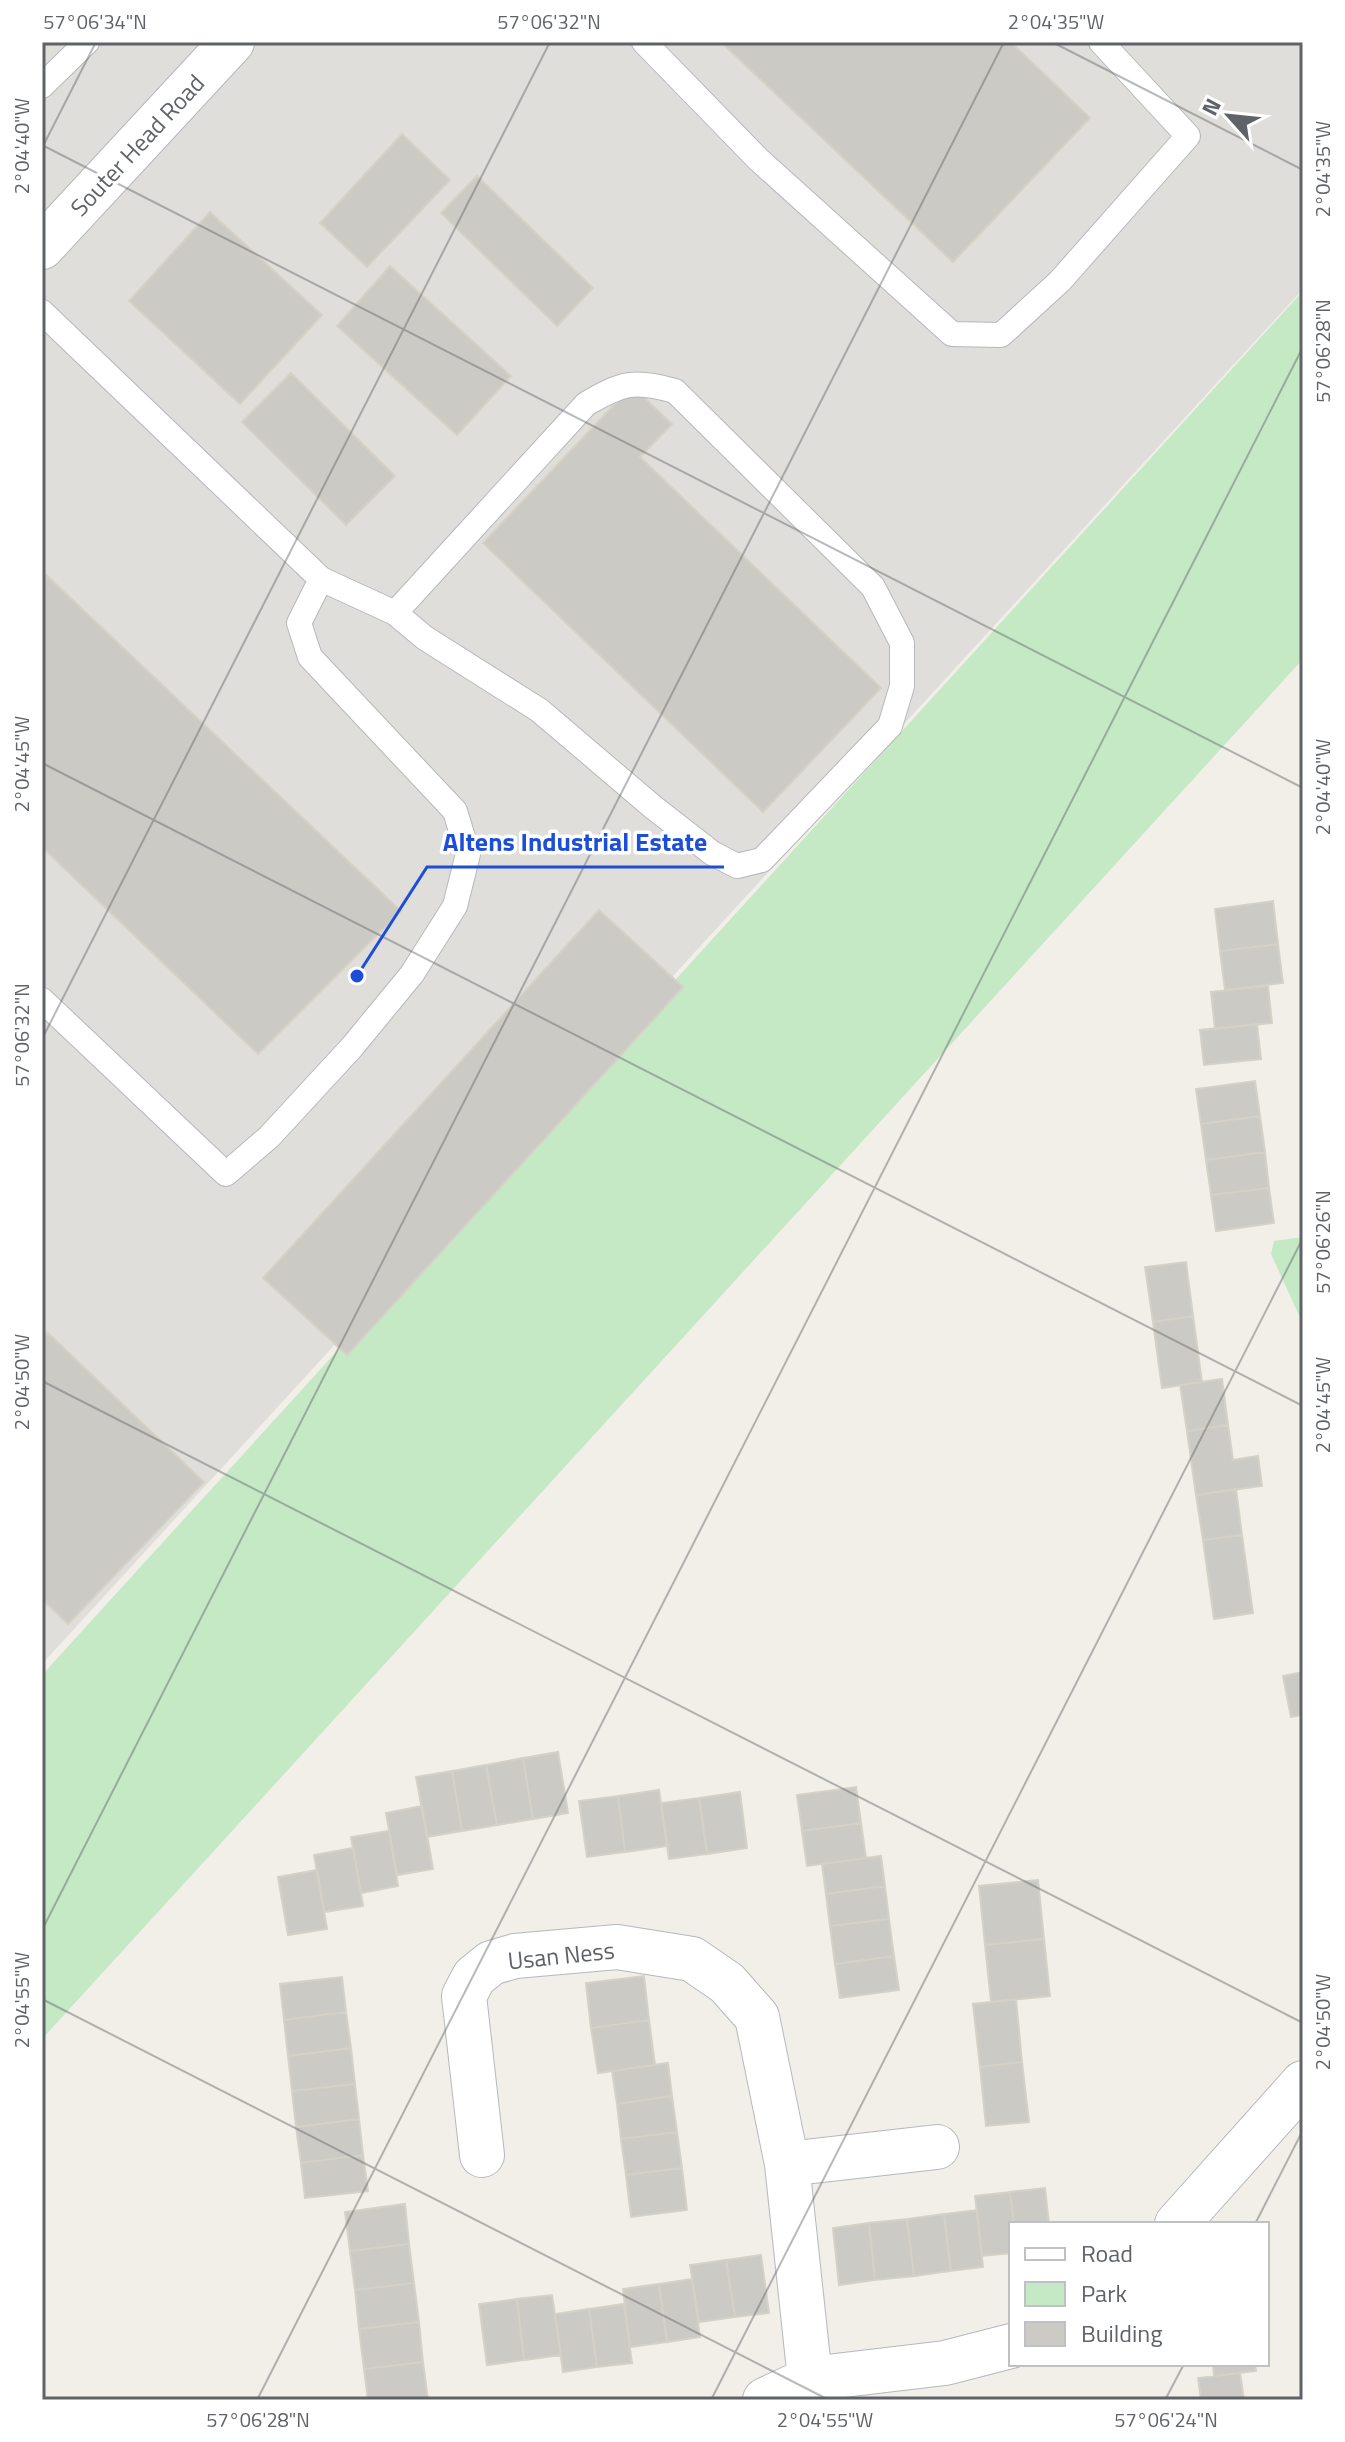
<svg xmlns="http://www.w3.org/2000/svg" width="1345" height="2442" font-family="'Titillium Web',sans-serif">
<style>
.industrial{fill:#e0deda}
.green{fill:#c5e8c5}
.building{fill:#cccac5;stroke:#d6d1c6;stroke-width:2}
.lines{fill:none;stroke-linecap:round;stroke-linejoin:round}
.service-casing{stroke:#b5b8bc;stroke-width:26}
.minor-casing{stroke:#b5b8bc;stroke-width:46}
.tertiary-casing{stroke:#b5b8bc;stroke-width:46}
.service{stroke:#fff;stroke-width:24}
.minor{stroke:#fff;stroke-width:44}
.tertiary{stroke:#fff;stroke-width:44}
.ticks{fill:none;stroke:#5f6368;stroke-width:2;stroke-opacity:0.45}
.labels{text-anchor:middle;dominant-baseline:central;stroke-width:7;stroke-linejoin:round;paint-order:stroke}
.street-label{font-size:24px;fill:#5f6368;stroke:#fff}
.leader{fill:none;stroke:#1d4ed8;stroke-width:3}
.callout-dot{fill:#1d4ed8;stroke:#fff;stroke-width:3}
.callout-label{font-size:26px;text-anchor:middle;font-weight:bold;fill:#1d4ed8;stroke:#fff;stroke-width:7;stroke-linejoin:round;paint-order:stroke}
.neatline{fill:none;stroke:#5f6368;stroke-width:3}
.ticks-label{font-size:20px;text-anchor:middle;fill:#5f6368}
</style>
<rect width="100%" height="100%" fill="#f1efe8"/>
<path class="industrial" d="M42,42H1303V289L42,1664Z"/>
<path class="green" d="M1303,291V659L42,2039V1675Z
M1303,1237V1324L1271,1254L1274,1241Z"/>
<path class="building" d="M721,42H1011L1090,118L953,262Z
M402,134L450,180L367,267L320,223Z
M477,176L593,288L557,326L441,213Z
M210,212L322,315L240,404L129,301Z
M390,266L511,376L457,435L337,326Z
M291,373L395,476L346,525L242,422Z
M632,386L672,424L640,457L881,688L763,812L483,543Z
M42,571L401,911L258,1054L42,847Z
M1273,901L1278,944L1220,951L1215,909Z
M599,910L683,987L347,1355L263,1278Z
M1278,944L1283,983L1225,990L1220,951Z
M1268,986L1272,1023L1215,1029L1211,992Z
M1257,1024L1261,1059L1204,1065L1200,1030Z
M1255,1081L1260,1116L1201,1124L1196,1089Z
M1260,1116L1265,1152L1206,1160L1201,1124Z
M1265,1152L1269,1188L1211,1195L1206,1160Z
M1269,1188L1274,1223L1216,1231L1211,1195Z
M1186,1262L1193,1316L1153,1322L1145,1267Z
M1193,1316L1202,1382L1162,1388L1153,1322Z
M47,1332L204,1482L68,1624L42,1599V1338Z
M1222,1379L1228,1425L1187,1431L1180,1385Z
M1228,1425L1233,1460L1258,1456L1262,1486L1196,1495L1187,1431Z
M1236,1489L1242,1535L1203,1540L1196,1495Z
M1242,1535L1253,1613L1214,1619L1203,1540Z
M1303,1672V1715L1291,1717L1283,1676Z
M558,1752L568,1813L533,1819L523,1758Z
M523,1758L533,1819L497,1825L486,1765Z
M486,1765L497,1825L462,1831L452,1771Z
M452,1771L462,1831L427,1837L416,1777Z
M856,1787L861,1823L802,1831L797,1795Z
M659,1790L667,1846L625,1852L618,1796Z
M740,1792L747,1848L707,1854L699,1798Z
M618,1796L625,1852L587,1857L579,1801Z
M699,1798L707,1854L669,1859L661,1803Z
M422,1806L433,1869L397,1875L386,1813Z
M861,1823L866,1858L807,1866L802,1831Z
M389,1831L398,1886L361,1893L351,1837Z
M353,1848L363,1906L324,1912L314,1855Z
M881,1856L885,1886L826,1894L822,1864Z
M317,1870L327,1929L288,1935L278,1877Z
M1038,1880L1044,1939L985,1945L979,1886Z
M885,1886L889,1919L830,1926L826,1894Z
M889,1919L894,1956L835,1964L830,1926Z
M1044,1939L1050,1996L991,2002L985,1945Z
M894,1956L899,1990L840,1998L835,1964Z
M644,1976L649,2020L591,2028L586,1983Z
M342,1977L346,2012L284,2020L280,1984Z
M1016,1999L1022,2062L980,2067L973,2004Z
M346,2012L351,2048L288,2056L284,2020Z
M649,2020L655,2065L598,2073L591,2028Z
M351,2048L355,2084L292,2091L288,2056Z
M1022,2062L1029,2122L986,2126L980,2067Z
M668,2063L672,2096L617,2104L612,2071Z
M355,2084L359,2119L296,2127L292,2091Z
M672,2096L677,2132L621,2139L617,2104Z
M359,2119L363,2155L301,2163L296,2127Z
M677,2132L682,2168L626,2175L621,2139Z
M363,2155L368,2191L305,2198L301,2163Z
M682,2168L687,2210L631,2217L626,2175Z
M1045,2188L1049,2224H1014L1010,2192Z
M1010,2192L1014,2224H1011V2253L982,2256L975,2196Z
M405,2204L409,2244L350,2251L345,2212Z
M977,2210L983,2267L951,2271L944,2214Z
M944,2214L951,2271L914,2276L907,2219Z
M907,2219L914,2276L875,2280L869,2223Z
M869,2223L875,2280L839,2285L833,2228Z
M409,2244L414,2283L355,2290L350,2251Z
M761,2255L769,2313L735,2317L726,2260Z
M726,2260L735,2317L699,2322L690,2265Z
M692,2279L700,2337L667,2342L659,2284Z
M414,2283L419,2322L359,2329L355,2290Z
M659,2284L667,2342L630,2347L623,2289Z
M552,2295L561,2355L524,2360L517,2299Z
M517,2299L524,2360L487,2365L479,2304Z
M624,2304L632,2363L597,2367L589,2309Z
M589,2309L597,2367L563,2372L555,2314Z
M419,2322L423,2362L364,2369L359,2329Z
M423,2362L428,2400H368L364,2369Z
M1213,2364H1255L1256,2371L1214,2376Z
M1240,2373L1244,2400H1201L1198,2378Z"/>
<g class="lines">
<defs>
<path id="service" d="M644,42L759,160L952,334L1001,335L1060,281L1188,136L1101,42
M42,86L87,42
M42,312L321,579L395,613L425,638L539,710L653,807L712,853L737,866L762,860L890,726L902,686V643L873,587L675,391C634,379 622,383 586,404L395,613
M42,1000L226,1174L269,1137L352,1047L412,974L455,906L468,854L455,811L310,657L299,623L321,579"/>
<path id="minor" d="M482,2155L464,1996L474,1977L491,1963L515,1956L617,1947L692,1959L727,1983L757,2017L787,2164L810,2379
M787,2164L937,2147
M1177,2224L1303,2083
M765,2400L810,2379L945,2363L1011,2346"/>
<path id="tertiary" d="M42,247L232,42"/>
</defs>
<use href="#service" class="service-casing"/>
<use href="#minor" class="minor-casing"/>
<use href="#tertiary" class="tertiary-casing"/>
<use href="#service" class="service"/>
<use href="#minor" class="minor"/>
<use href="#tertiary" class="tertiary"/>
</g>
<path class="ticks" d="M1052,42L1303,170M42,145L1303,788M42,148L96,42M42,763L1303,1406M42,1039L550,42M42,1381L1303,2023M42,1930L1004,42M42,1999L829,2400M1255,2224L1303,2130M257,2400L1303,347M711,2400L1303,1238M1165,2400L1184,2364"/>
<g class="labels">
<g class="street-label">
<text transform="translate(137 145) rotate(-47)">Souter Head Road</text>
<text transform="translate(561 1955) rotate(-6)">Usan Ness</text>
</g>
</g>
<path class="leader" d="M357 976L427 867H724"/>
<circle class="callout-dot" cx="357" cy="976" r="8"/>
<g class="callout-label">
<text x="575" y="851">Altens Industrial Estate</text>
</g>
<rect width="1345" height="2442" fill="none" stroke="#ffffff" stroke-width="88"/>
<rect x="1009" y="2222" width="260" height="144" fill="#ffffff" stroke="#bfc1c3" stroke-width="2"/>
<rect x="1025" y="2248" width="40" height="12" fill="#ffffff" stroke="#bfc1c3" stroke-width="2"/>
<text x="1081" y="2262" font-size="24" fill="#5f6368">Road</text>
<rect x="1025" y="2282" width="40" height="24" fill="#c5e8c5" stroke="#bfc1c3" stroke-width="2"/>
<text x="1081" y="2302" font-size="24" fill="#5f6368">Park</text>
<rect x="1025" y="2322" width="40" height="24" fill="#cccac5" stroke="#bfc1c3" stroke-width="2"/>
<text x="1081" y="2342" font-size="24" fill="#5f6368">Building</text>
<g transform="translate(1229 116) rotate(297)" stroke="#ffffff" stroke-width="6" paint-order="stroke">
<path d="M0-6L14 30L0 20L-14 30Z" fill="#5f6368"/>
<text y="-12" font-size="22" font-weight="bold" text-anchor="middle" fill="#5f6368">N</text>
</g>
<rect x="44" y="44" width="1257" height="2354" class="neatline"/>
<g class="ticks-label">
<text x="95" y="29">57°06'34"N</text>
<text x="549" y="29">57°06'32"N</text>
<text x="1056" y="29">2°04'35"W</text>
<text transform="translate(22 146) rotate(-90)" y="7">2°04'40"W</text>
<text transform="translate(1323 169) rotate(-90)" y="7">2°04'35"W</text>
<text transform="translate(1323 351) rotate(-90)" y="7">57°06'28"N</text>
<text transform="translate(22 764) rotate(-90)" y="7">2°04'45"W</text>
<text transform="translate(1323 787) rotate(-90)" y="7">2°04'40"W</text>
<text transform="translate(22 1035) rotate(-90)" y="7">57°06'32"N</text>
<text transform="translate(1323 1242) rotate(-90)" y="7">57°06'26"N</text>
<text transform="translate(22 1382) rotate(-90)" y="7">2°04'50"W</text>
<text transform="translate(1323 1405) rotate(-90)" y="7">2°04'45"W</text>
<text transform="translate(22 2000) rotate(-90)" y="7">2°04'55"W</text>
<text transform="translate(1323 2022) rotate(-90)" y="7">2°04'50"W</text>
<text x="258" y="2427">57°06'28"N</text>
<text x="825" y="2427">2°04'55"W</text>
<text x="1166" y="2427">57°06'24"N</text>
</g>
</svg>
